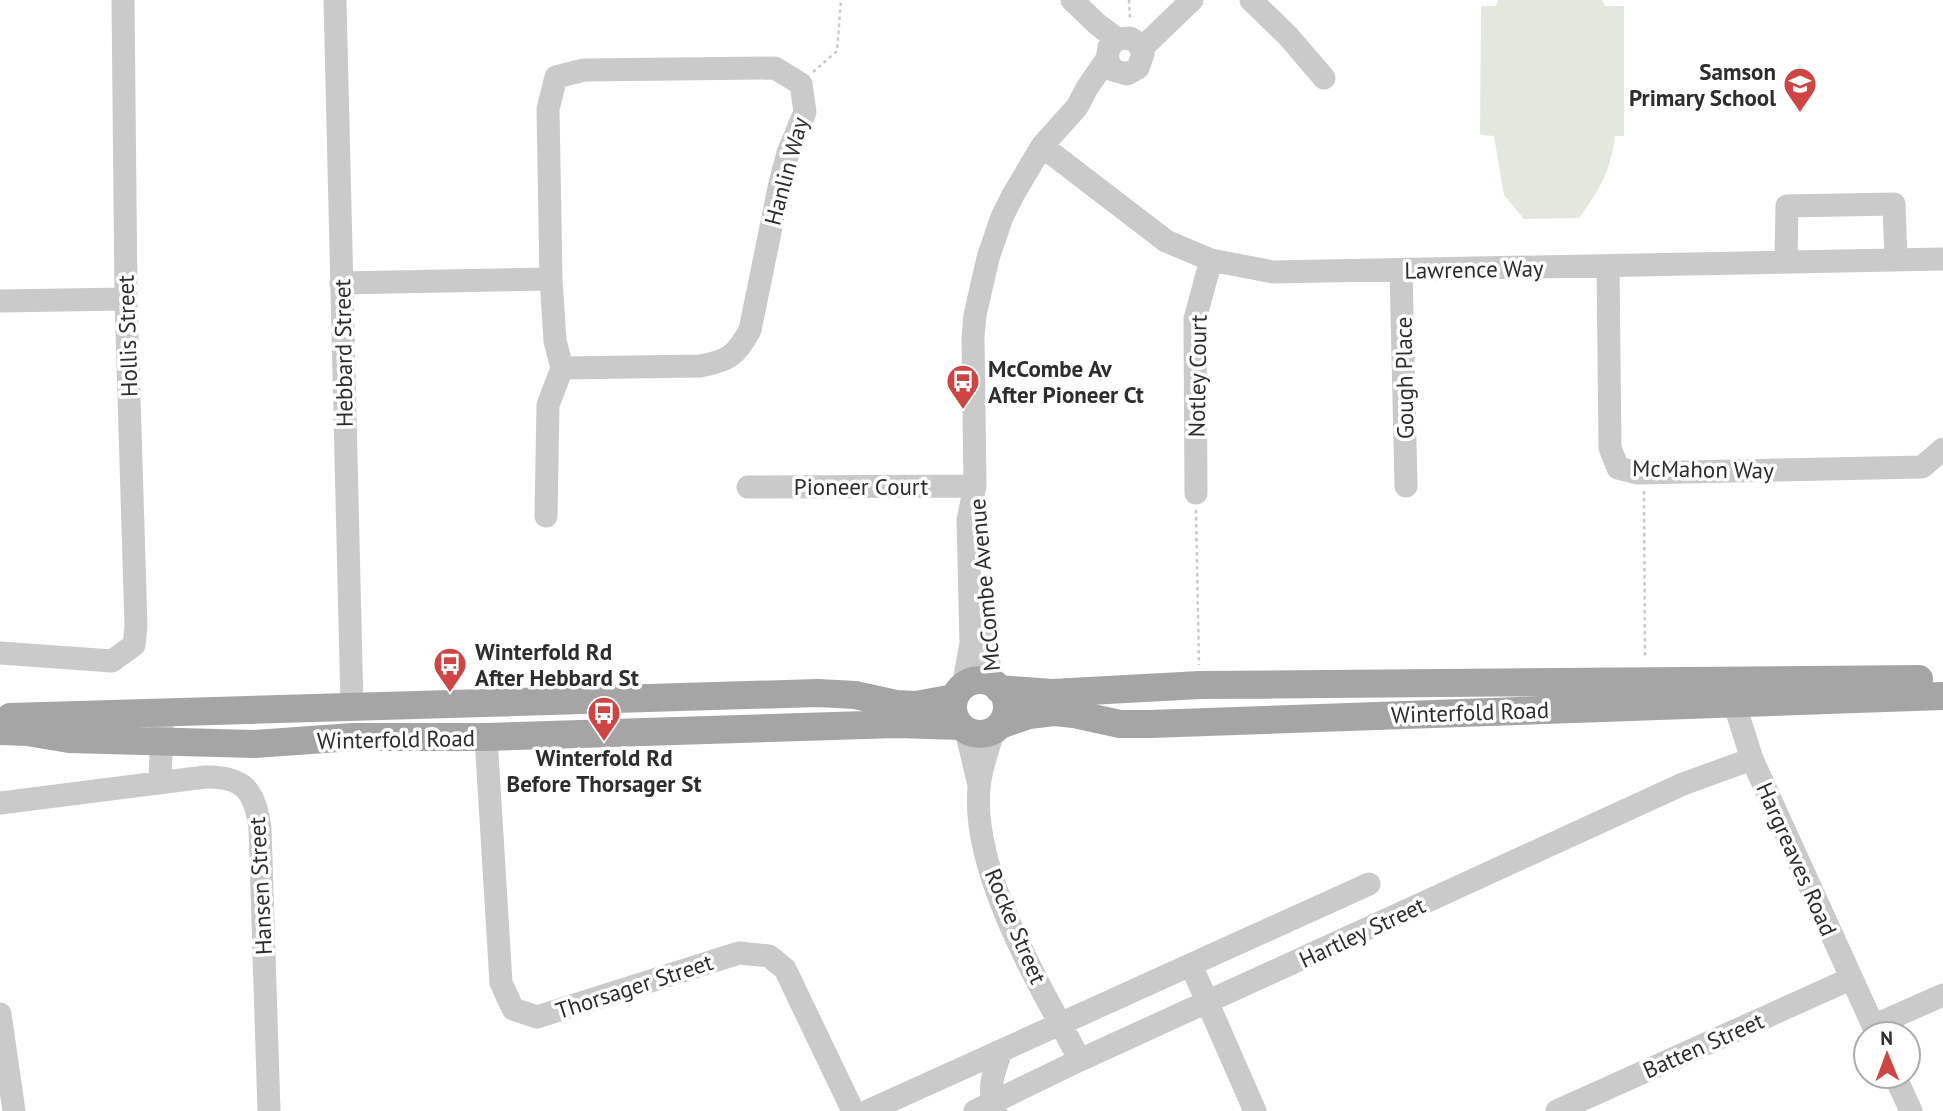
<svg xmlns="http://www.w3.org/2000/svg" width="1943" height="1111" font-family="'PT Sans',sans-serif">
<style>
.park{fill:#e2e9dc}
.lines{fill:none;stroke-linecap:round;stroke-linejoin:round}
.path{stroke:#cacaca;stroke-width:2.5;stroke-dasharray:3.5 3.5;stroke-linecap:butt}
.minor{stroke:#cacaca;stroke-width:23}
.major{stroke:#a5a5a5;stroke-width:28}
.labels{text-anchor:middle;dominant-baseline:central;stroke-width:7;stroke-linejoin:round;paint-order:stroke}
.poi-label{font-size:23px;font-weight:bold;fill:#2d2d2d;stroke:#fff;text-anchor:start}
.street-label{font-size:23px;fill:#2d2d2d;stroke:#fff}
</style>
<rect width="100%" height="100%" fill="#fff"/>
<path class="park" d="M1498,0H1602L1605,6H1624V136H1615C1611,170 1599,191 1579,218L1524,219L1504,195L1494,136L1480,135L1481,6H1496Z"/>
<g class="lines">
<path class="path" d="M1129,0L1130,18
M813,72L837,51L841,0
M1644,491L1645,659
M1196,510L1199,665"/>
<path class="minor" d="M335,0L352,706
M1072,0L1097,24L1117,39
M1251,0L1288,36L1324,78
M1142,48L1192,0
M775,68L801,84L805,112L788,153L780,183L750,330C736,356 728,361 700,366L562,368L555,341L551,279L548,109L556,77L584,70Z
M1042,146L1166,241L1211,260L1273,272L1943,259
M1786,262L1787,206L1894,204L1896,260
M1608,266L1610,448L1618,468L1638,473L1922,467L1943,449
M1401,270L1406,486
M341,283L551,279
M0,301L126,299
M748,487L975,486
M1196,493L1195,319L1211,260
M546,516L548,405L562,368
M985,617V641L993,684
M0,653L112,661L134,645L136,626L126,299L123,0
M963,687L971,643L968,520L975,486L973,337L975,315L988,258L1002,217L1013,195L1042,146L1077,107L1087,88L1107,59L1109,47L1117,39L1130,38L1138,43L1143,54L1138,68L1127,74L1113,70L1107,59
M1730,690L1752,759L1877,1034
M966,730L978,781
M994,730C988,748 981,768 979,787C971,872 1040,986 1080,1060
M486,737L501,983L513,1009L537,1017L739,953L769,956L785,969L853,1111
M160,782L162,726
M0,803L205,777C244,776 255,791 260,828L269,1111
M1191,965L1255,1111
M0,1014L14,1111
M1873,1026L1943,995
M1895,1076L1911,1111
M868,1111L1369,884
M975,1111L1080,1060L1683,784L1752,759
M996,1111C987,1089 993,1073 1001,1052
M1557,1111L1850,979"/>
<path class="major" d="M953 707a27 27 0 1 1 54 0a27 27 0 1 1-54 0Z
M999,689L1052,693L1200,685L1919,679
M10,717L818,693L855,695L896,704L916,705L954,698
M1000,725L1029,715L1054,712L1074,714L1120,724H1150L1943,696
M0,731L27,732L69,739L254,744L353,737H486L897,724L961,726"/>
</g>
<defs>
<symbol id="school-pin" viewBox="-11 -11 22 30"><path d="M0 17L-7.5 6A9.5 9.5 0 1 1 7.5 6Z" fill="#cf4544" stroke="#fff"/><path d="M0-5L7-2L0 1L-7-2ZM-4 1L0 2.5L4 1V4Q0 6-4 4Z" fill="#fff"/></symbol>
<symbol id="bus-pin" viewBox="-11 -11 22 30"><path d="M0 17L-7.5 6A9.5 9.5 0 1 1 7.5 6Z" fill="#cf4544" stroke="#fff"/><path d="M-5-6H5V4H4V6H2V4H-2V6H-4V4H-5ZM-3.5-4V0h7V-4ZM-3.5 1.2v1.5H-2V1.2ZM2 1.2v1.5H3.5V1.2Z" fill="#fff"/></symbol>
</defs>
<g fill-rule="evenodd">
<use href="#school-pin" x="1781" y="65" width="38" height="52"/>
<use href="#bus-pin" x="944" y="362" width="38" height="52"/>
<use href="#bus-pin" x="431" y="645" width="38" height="52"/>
<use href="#bus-pin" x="585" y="694" width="38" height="52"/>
</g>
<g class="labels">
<g class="poi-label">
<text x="1776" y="71" text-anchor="end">Samson<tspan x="1776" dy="26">Primary School</tspan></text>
<text x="988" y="368">McCombe Av<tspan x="988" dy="26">After Pioneer Ct</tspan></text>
<text x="475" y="651">Winterfold Rd<tspan x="475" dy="26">After Hebbard St</tspan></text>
<text x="604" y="757" text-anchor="middle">Winterfold Rd<tspan x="604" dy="26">Before Thorsager St</tspan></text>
</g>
<g class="street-label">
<text transform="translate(786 171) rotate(-75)">Hanlin Way</text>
<text transform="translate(1474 269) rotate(-1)">Lawrence Way</text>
<text transform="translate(127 336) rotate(-92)">Hollis Street</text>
<text transform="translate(343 353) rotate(-91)">Hebbard Street</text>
<text transform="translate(1197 376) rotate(-89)">Notley Court</text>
<text transform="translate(1404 378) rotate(-91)">Gough Place</text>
<text transform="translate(1703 469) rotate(1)">McMahon Way</text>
<text x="861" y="486">Pioneer Court</text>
<text transform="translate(984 585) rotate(-95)">McCombe Avenue</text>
<text transform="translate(1470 712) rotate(-2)">Winterfold Road</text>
<text transform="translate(396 739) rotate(-1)">Winterfold Road</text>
<text transform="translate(1797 859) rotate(66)">Hargreaves Road</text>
<text transform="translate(260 886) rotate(-93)">Hansen Street</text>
<text transform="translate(1016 926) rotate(67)">Rocke Street</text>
<text transform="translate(1362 932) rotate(-25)">Hartley Street</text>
<text transform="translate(634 986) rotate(-18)">Thorsager Street</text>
<text transform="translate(1703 1045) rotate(-24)">Batten Street</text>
</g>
</g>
<g transform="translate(1887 1055) rotate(359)"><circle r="33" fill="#ffffff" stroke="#ababab" stroke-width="2"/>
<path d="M0-5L12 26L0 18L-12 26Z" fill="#cf4544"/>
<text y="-10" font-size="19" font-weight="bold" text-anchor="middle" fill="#2d2d2d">N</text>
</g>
</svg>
